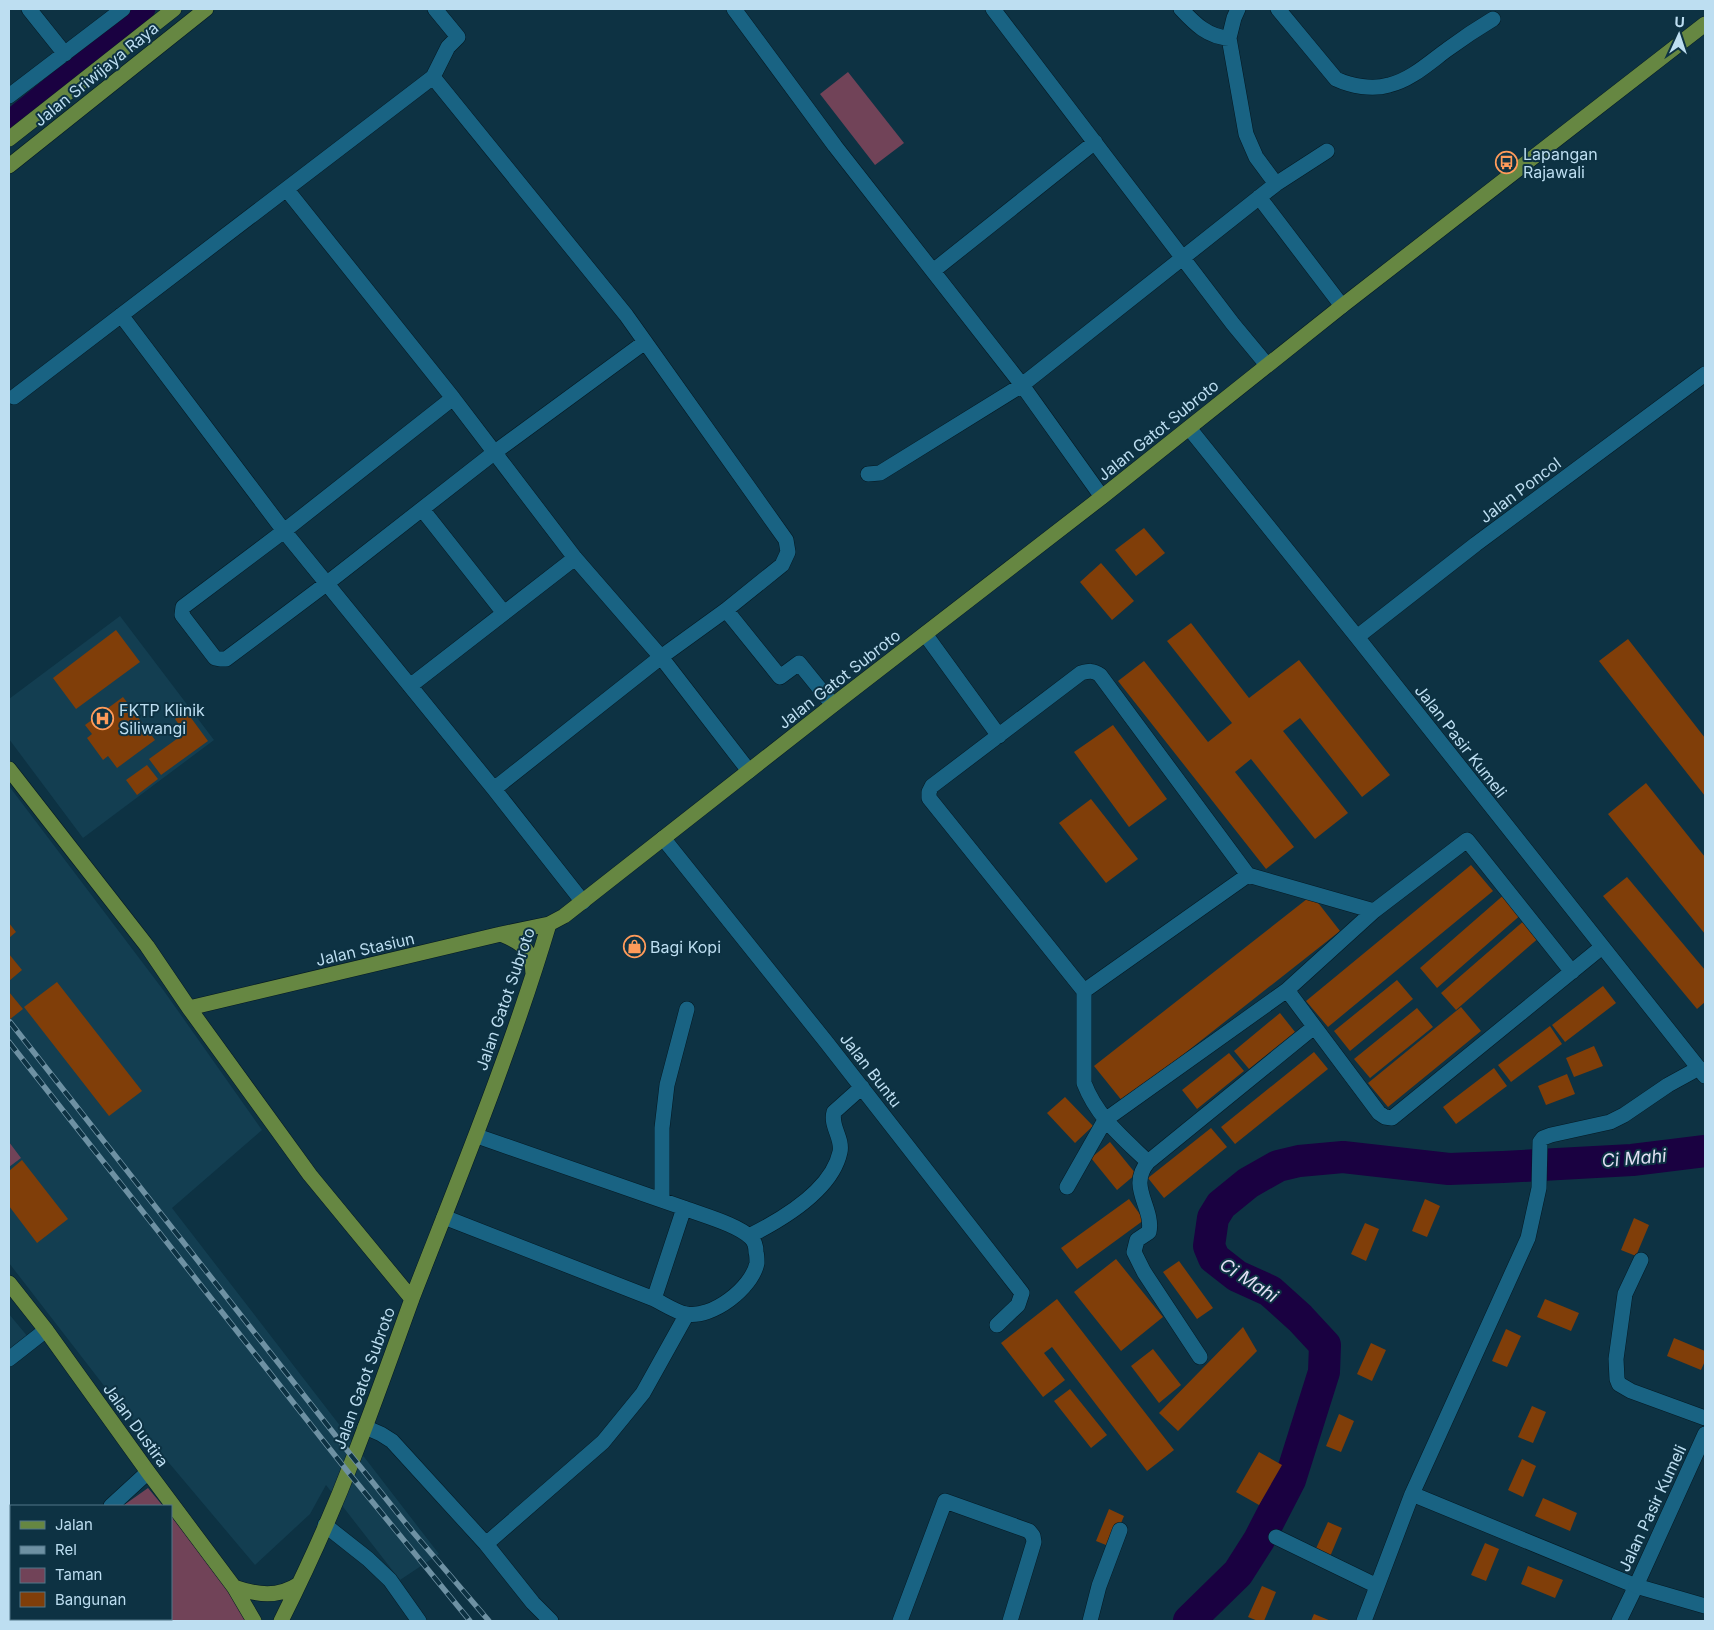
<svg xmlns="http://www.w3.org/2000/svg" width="1714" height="1630" font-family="Inter,sans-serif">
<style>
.built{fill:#133e51}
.green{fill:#714358}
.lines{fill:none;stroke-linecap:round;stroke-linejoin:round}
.canal{stroke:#1a0141;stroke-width:19}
.river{stroke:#1a0141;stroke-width:32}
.building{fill:#803e09}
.street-casing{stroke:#041923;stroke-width:16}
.secondary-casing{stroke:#041923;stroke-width:16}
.primary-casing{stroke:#041923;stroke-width:16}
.street{stroke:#196383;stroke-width:15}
.secondary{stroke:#196383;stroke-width:15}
.primary{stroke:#668742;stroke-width:15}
.rail-casing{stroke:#6e91a3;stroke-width:5.5}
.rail{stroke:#0d3243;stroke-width:4;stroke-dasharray:11;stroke-linecap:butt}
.labels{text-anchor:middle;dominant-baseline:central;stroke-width:4;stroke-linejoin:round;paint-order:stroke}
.street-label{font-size:16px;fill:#bddef1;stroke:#0d3243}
.poi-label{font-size:16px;fill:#bddef1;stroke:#0d3243;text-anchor:start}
.water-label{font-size:18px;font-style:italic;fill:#e2e0f4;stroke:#0d3243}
</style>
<rect width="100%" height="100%" fill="#0d3243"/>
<path class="built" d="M120,616L214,740L83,838L9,739V699Z
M9,786L164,991L262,1130L172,1208L439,1554L400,1580L326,1485L310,1514L255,1565L105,1387L9,1263Z
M9,1314L28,1337L9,1352Z"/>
<path class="green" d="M848,72L904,143L875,165L820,94Z
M9,1142L21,1158L9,1167Z
M148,1488L163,1506H123L124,1505Z
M171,1516L226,1582L247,1621H58L59,1619H171Z"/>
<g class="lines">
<path class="canal" d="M9,120L146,9"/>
<path class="river" d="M1189,1621L1238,1573L1259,1540L1290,1480L1324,1372L1325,1345L1300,1318L1270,1291L1237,1276L1214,1258L1209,1246L1213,1218L1221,1205L1248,1183L1278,1166L1299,1161L1343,1157L1449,1169L1503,1167L1632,1160L1705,1151"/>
</g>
<path class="building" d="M1144,528L1165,553L1136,576L1115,550Z
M1101,563L1134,601L1112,620L1080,582Z
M1191,623L1249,698L1299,660L1390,775L1362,797L1300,718L1283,731L1348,813L1315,839L1251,759L1235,772L1294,847L1266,869L1118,681L1144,661L1208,742L1232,723L1167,641Z
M116,630L140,662L76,709L53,678Z
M1628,639L1705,738V796L1599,661Z
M123,697L155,740L117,768L108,756L103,760L87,738L92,734L85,725Z
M186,711L208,741L161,775L149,759L185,733L175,719Z
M1113,725L1167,799L1129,827L1074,752Z
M147,765L158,779L137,795L126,780Z
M1646,783L1705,857V934L1608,814Z
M1091,799L1138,859L1106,883L1059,823Z
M1471,865L1493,891L1328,1027L1306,1001Z
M1627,877L1705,970V1002L1697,1009L1603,896Z
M1506,893L1523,913L1437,988L1420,968Z
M1312,895L1340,931L1123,1102L1094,1066Z
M1526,919L1541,936L1456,1010L1441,993Z
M9,923L16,932L9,938Z
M9,954L22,970L9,981Z
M1397,980L1413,999L1350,1051L1334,1031Z
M57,982L142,1091L109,1116L24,1007Z
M1603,986L1616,1003L1565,1042L1552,1025Z
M9,992L23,1009L9,1020Z
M1461,1007L1481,1031L1388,1107L1368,1083Z
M1417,1008L1433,1027L1370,1078L1354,1059Z
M1280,1013L1295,1032L1249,1069L1234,1051Z
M1550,1026L1562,1044L1511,1082L1498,1065Z
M1594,1046L1603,1066L1574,1077L1566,1058Z
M1314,1052L1328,1069L1235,1144L1221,1127Z
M1229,1053L1244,1071L1197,1109L1182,1090Z
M1494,1068L1507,1086L1456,1124L1443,1107Z
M1567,1074L1575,1094L1546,1105L1538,1086Z
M1065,1097L1093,1126L1075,1143L1047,1113Z
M1211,1128L1227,1147L1164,1198L1148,1178Z
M1110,1142L1136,1174L1117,1190L1091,1158Z
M22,1160L68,1219L37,1243L9,1206V1171Z
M1129,1199L1144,1220L1077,1269L1061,1248Z
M1425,1199L1440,1206L1427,1237L1412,1231Z
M1634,1218L1649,1225L1636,1256L1621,1250Z
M1365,1223L1379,1229L1366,1261L1351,1254Z
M1116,1259L1163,1317L1121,1351L1074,1292Z
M1179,1261L1213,1308L1197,1319L1163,1272Z
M1057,1299L1174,1450L1147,1471L1052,1347L1044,1353L1065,1380L1043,1397L1001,1343Z
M1545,1299L1579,1313L1571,1331L1537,1317Z
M1243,1327L1257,1351L1178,1431L1159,1413Z
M1506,1329L1521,1336L1507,1367L1492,1361Z
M1674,1338L1705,1351V1361L1701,1370L1667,1356Z
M1371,1343L1386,1350L1372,1381L1357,1374Z
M1153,1349L1181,1385L1159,1403L1131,1366Z
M1070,1389L1107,1435L1091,1448L1054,1401Z
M1532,1406L1546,1412L1533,1443L1518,1437Z
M1339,1414L1354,1421L1341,1452L1326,1446Z
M1259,1452L1282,1465L1259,1505L1236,1492Z
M1522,1459L1536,1466L1523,1497L1508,1490Z
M1543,1498L1577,1513L1570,1531L1535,1516Z
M1109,1509L1124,1516L1111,1547L1096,1541Z
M1328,1522L1342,1528L1329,1559L1314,1553Z
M1485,1543L1499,1549L1486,1581L1471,1575Z
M1528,1566L1563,1580L1555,1598L1521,1584Z
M1262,1586L1276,1592L1264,1621H1258L1248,1617Z
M1314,1614L1331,1621H1311Z"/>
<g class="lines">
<defs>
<path id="street" d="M29,9L65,54
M734,9L835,146L1022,385L1102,497
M993,9L1233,324L1267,365
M1181,9C1195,24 1208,37 1229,38
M1238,9L1234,18L1229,38L1246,134L1256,157L1276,184
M1278,9L1336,79C1351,86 1372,90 1389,85C1411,80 1430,62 1448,49C1463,38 1478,28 1493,19
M433,77L626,315L786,540L788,552L782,565L726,610L661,657L494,789
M9,96L123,9
M287,190L453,398L575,558L661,657L749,771
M1259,197L1342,306
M933,271L1095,142
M121,315L284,531L494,789L583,902
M14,397L433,77L448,47L458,37L435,9
M453,398L284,531L183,607L182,615L215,658L220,659H226L326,584L495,452L645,342
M868,474L880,473L1022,385L1276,184L1327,151
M422,509L504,613
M726,610L780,677L799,663L833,705
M925,634L999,736
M410,686L575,558
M663,838L827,1043L1022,1293L1018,1305L997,1325
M1287,990L1379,1113L1385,1117L1392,1118L1602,947
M1084,991L1248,875
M477,1136L684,1208L654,1299C664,1304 676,1312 686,1314C712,1319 752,1288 757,1263C757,1260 757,1255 756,1252C756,1247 755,1242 751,1238C739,1225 702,1215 684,1208
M1148,1162L1314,1027
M1067,1187L1105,1120L1287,990L1374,911L1467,840L1572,972
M662,1200V1128L667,1085L687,1009
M444,1217L654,1299
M749,1236C781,1220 832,1190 840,1152C843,1138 830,1126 834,1112L862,1087
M1641,1260L1625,1294L1616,1359L1617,1379L1619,1384L1631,1391L1705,1418
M1200,1357L1144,1272L1134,1252L1137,1240L1149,1232C1154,1207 1127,1187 1148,1162C1122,1137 1097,1117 1084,1083V991L929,798V792L932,786L1081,673C1089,671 1093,670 1100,675L1248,875L1374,911
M365,1427L381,1434L392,1441L486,1544L533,1603L551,1621
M1412,1494L1636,1586L1619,1621
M111,1506L148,1472
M325,1525L368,1559L390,1580L419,1621
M1276,1537L1377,1586
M486,1544L603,1442L643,1393L687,1314
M9,1557L11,1558
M46,1621L47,1619
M900,1621L945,1501L1029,1531L1033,1536L1034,1542L1010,1621
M1090,1621L1099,1586L1120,1530
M1364,1621L1412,1494L1528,1238L1539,1188L1540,1142L1543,1138L1551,1135L1610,1122L1624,1115L1668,1085L1699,1068"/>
<path id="secondary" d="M1189,428L1357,637L1705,1076
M1357,637L1476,544L1705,374
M9,1359L46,1330
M1705,1434L1636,1586L1705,1606"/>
<path id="primary" d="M9,139L174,9
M9,166L206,9
M9,769L147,946L189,1008L310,1175L412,1299
M501,934C523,943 532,950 533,974
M189,1008L501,934L549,924L564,916L833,705L1102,497L1342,306L1705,24
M9,1283L46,1330L148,1472L234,1587L254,1621
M234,1587C257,1595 278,1598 299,1584
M281,1621C307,1569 332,1514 353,1459C374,1405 393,1351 413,1296C461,1173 511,1051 549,924"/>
</defs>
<use href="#street" class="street-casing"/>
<use href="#secondary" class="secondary-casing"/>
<use href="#primary" class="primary-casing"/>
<use href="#street" class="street"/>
<use href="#secondary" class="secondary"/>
<use href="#primary" class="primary"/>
<defs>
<path id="rail" d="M10,1022L354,1459L412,1531L489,1621
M9,1042L348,1472L470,1621"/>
</defs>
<use href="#rail" class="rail-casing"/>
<use href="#rail" class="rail"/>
</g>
<defs>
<symbol id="bus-ring" viewBox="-11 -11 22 22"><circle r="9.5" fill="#0d3243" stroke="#ff9b5a" stroke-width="1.5"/><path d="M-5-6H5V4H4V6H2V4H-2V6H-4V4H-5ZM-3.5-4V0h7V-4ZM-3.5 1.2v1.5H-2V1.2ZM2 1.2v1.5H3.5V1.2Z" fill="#ff9b5a"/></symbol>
<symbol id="hospital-ring" viewBox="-11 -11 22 22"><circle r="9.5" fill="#0d3243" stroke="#ff9b5a" stroke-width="1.5"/><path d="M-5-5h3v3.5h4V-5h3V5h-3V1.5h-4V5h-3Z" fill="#ff9b5a"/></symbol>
<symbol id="shop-ring" viewBox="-11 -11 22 22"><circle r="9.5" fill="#0d3243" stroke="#ff9b5a" stroke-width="1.5"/><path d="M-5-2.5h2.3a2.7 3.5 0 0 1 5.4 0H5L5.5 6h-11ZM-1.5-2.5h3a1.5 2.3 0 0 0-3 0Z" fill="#ff9b5a"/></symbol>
</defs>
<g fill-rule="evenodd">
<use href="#bus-ring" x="1494" y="150" width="25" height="25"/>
<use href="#hospital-ring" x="90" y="706" width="25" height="25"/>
<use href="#shop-ring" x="622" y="934" width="25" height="25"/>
</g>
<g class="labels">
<g class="street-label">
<text transform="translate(96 74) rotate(-39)">Jalan Sriwijaya Raya</text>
<text transform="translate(1158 430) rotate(-39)">Jalan Gatot Subroto</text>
<text transform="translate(1520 490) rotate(-37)">Jalan Poncol</text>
<text transform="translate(839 679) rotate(-38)">Jalan Gatot Subroto</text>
<text transform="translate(1461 741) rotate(52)">Jalan Pasir Kumeli</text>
<text transform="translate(365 949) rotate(-13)">Jalan Stasiun</text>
<text transform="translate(505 999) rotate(-71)">Jalan Gatot Subroto</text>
<text transform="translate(871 1070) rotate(52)">Jalan Buntu</text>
<text transform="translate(364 1378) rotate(-70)">Jalan Gatot Subroto</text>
<text transform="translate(136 1425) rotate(54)">Jalan Dustira</text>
<text transform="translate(1652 1508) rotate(-65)">Jalan Pasir Kumeli</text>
</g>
<g class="poi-label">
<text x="1523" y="154">Lapangan<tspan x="1523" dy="18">Rajawali</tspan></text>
<text x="119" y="710">FKTP Klinik<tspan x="119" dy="18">Siliwangi</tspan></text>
<text x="650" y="947">Bagi Kopi</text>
</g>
<g class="water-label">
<text transform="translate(1634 1158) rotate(-5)">Ci Mahi</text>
<text transform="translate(1249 1280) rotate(33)">Ci Mahi</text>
</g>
</g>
<rect width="1714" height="1630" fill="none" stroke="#bddef1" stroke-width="20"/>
<rect x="10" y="1505" width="162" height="115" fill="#0d3243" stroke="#537789"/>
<rect x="20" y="1521" width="25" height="8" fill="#668742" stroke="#537789"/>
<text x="55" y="1530" font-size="15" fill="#bddef1">Jalan</text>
<rect x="20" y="1546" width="25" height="8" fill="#6e91a3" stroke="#537789"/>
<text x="55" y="1555" font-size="15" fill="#bddef1">Rel</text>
<rect x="20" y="1568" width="25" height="15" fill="#714358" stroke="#537789"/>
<text x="55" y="1580" font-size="15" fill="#bddef1">Taman</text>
<rect x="20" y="1592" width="25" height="15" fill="#803e09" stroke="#537789"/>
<text x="55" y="1605" font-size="15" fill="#bddef1">Bangunan</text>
<g transform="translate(1679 35) rotate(3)" stroke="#0d3243" stroke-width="4" paint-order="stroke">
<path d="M0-4L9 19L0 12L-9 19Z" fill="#bddef1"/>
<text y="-8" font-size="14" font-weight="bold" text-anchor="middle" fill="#bddef1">U</text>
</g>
</svg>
